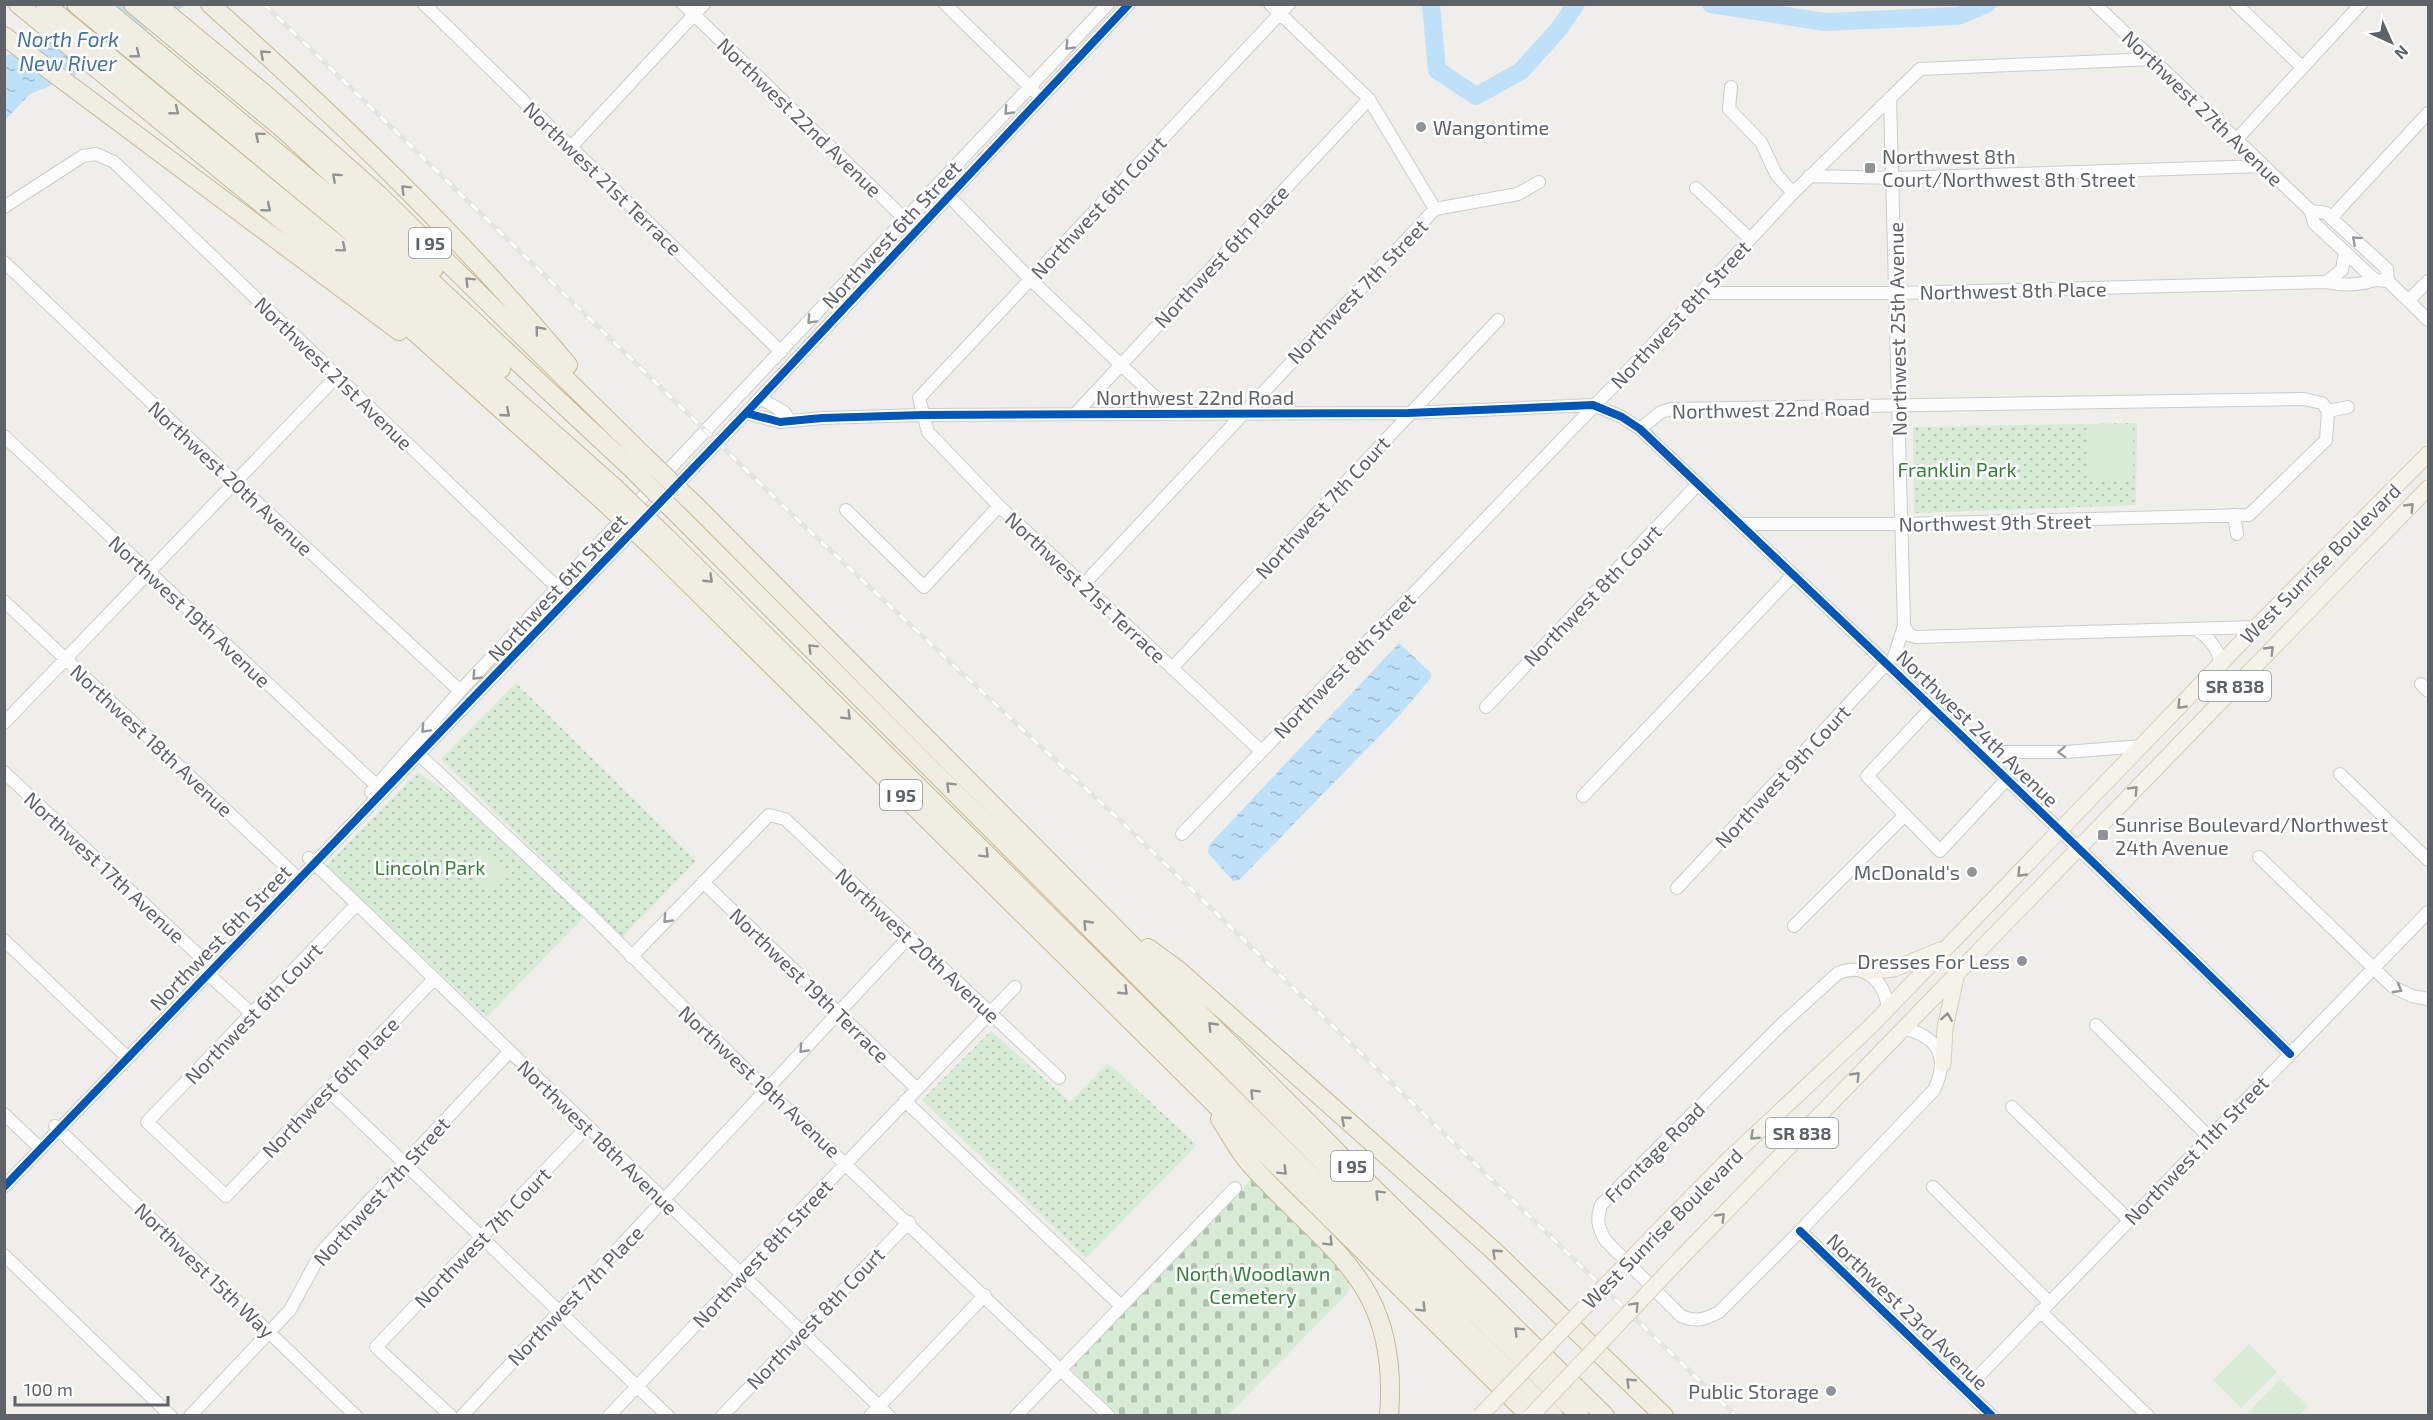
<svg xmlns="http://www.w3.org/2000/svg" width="2433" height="1420" font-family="'Exo 2',sans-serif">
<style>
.grass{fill:url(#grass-dots)}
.cemetery{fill:url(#cemetery-stones)}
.garden{fill:#d8ebd6}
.water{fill:url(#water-ripples)}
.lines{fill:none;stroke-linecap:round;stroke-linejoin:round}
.river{stroke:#bfe0f9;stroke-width:18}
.minor-casing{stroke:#cbcccc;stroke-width:14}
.major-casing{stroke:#d7ceb8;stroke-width:17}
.highway-casing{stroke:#c8b996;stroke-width:20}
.minor{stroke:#fdfcfc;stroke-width:12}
.major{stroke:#f4f2e9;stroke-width:15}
.highway{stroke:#f0ede3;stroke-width:18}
.rail-casing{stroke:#e4e4e4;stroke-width:5}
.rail{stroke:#fff;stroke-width:3;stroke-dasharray:9;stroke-linecap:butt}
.major-bridge-casing{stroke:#d7ceb8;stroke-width:17;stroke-linecap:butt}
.highway-bridge-casing{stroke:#c8b996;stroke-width:20;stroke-linecap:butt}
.major-bridge{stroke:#f4f2e9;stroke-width:15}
.highway-bridge{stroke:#f0ede3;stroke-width:18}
.cycleway-casing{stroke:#fff;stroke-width:11}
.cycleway{stroke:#0057b8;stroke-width:8}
.oneway{stroke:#96999c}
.oneway2{stroke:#929393}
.oneway3{stroke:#939595}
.poi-dot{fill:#919496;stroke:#fff;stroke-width:2}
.labels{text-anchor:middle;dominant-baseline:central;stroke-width:5;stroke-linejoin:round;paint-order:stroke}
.shield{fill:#fff;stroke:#8f9295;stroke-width:1.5}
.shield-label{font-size:18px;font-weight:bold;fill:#5f6368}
.street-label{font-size:20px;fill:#5f6368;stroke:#fff}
.poi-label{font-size:20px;fill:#5f6368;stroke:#fff;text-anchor:start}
.park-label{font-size:20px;fill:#348238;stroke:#fff}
.water-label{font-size:21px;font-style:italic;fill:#4174aa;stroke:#fff}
</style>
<defs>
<pattern id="grass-dots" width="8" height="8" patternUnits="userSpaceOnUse" patternTransform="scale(1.5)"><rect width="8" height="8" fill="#d8ebd6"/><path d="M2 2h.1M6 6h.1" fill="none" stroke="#b2c2b1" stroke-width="1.8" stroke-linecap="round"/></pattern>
<pattern id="cemetery-stones" width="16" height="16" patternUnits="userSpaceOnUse" patternTransform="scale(1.5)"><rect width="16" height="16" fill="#d8ebd6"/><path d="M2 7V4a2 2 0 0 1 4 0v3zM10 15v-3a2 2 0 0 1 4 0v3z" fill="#b2c2b1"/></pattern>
<pattern id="water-ripples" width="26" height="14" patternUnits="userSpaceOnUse" patternTransform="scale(1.5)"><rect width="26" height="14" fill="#bfe0f9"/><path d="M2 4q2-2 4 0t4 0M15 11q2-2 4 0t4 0" fill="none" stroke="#9eb9cd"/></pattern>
</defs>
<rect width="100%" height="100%" fill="#efeeea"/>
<path class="grass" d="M2137,423L2136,505L1914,513L1913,427Z
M516,683L696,861L622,937L441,759Z
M418,772L479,816L584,917L487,1017L326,866Z
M991,1031L1070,1102L1108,1063L1197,1145L1086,1258L922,1100Z"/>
<path class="cemetery" d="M1252,1178L1336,1264L1352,1284L1348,1293L1228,1415H1119L1071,1369Z"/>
<path class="garden" d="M2133,425V480L2089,481L2088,426Z
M479,848L507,874L491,891L463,865Z
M2249,1344L2277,1372L2241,1408L2213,1380Z
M2280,1379L2308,1406L2299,1415H2246Z"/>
<path class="water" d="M97,5H186L74,76L30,94L5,120L4,57Z
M1399,643L1431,673V678L1399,716L1239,880L1233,881L1208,853L1209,845Z"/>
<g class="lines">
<path class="river" d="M1431,4L1437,70L1476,96L1521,71L1558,30L1576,4
M1711,4L1825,22L1958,16L1987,4"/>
<defs>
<path id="minor" d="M424,4L781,352
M683,4L911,225
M945,4L1034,91
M1270,4L1369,99L1435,209
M2095,4L2311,211L2314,223L2375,280L2388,281L2428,320
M2236,4L2302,67
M1731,87L1729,109L1761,142L1776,174L1793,193
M1890,98L1904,626L1909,635L1916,637L2256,627
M2236,140L2361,4
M571,147L704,4
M1809,176L1894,178L2263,166
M1696,188L1749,238
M943,190L1030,279L1152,394L1176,413
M4,207L83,156L96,154L114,162L563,593
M2311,211L2326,213L2331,218L2387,269L2388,281
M2331,218L2428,113
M4,262L234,481L460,691
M2326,282L2342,270L2345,252
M1700,293H1896L2326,282C2342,286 2359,285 2375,280
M2409,300L2428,281
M760,398L784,412L789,419
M2328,411L2348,407
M746,413L780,422L822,418L923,415L1408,413L1593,405L1622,417L1640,429C1858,636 2075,843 2290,1054
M1075,414L1369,99
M1640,429L1661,412L1672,409L2304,399L2322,403L2328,411
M4,436L377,786
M846,510L924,587L999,506
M2234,515L2237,534
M1741,524H1901L2249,515L2326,440L2328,411
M1083,585L1435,209L1518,194L1539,182
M4,601L299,879
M2196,629C2209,638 2220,649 2220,665
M1894,657L1904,626
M1172,668L1498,320
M2421,684L2428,691
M1486,707L1698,484
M1932,707L1867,776L1940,851L2007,779
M4,723L338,375
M413,749L592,916L738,1062L1109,1416
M1261,751L999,506L928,432L919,398L1289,4
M1979,752H2066L2142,746
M4,772L208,964V974L252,1014
M2340,774L2428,860
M371,792L460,691L1108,4
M1583,796L1793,575
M1182,834L1624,375L1793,193L1920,69L2153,59
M2259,857L2393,987L2412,996L2428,999
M309,858L889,1416
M703,882L917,1089
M1677,888L1886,664
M357,904L147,1122L226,1196L434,979
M1794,926L1905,815
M4,940L128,1058
M631,957L769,815L785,819L1059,1078
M1888,1009C1885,982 1866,962 1838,973L1782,1024L1601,1205C1596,1220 1598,1228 1606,1241L1681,1316C1696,1322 1704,1320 1719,1312L1800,1231L1934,1090C1950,1056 1938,1037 1903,1028
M2096,1025L2209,1137
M328,1090L668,1416
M905,1101L1120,1305
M2012,1107L2129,1220
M4,1114L41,1149
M55,1126L356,1416
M4,1187L746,413L1129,4
M1933,1187L2049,1302
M1800,1231L1992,1416
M4,1255L171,1416
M2040,1311L2148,1416
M1965,1390L2428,912
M190,1416L290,1310L322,1251L509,1052
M451,1416L376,1347L587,1127
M462,1416L908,938
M609,1416L735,1283L741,1273L1015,987
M722,1416L909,1222
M870,1416L985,1295
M1016,1416L1235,1188"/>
<path id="major" d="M1867,972L1894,969L1940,950
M1943,1064L1945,1028L1957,973
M1654,1235L1727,1161L1870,1027L2256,627L2428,454
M1680,1259L2428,488"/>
<path id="highway" d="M18,4L379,300L602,500
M45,4L390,288L614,487
M76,4L342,224L501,369
M99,4L431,281L632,469
M133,4L283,129L434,269
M156,4L266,95L379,195L644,456
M210,4C336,117 459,235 568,365
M4,36L399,331
M697,507L1350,1165L1605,1416
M684,521L1337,1176L1580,1416
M667,538L1554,1416
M655,550L1530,1416
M1148,948L1177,969L1493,1250L1664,1416
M1220,1119C1230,1134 1239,1152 1251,1165C1329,1252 1400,1280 1389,1416"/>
</defs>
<use href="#minor" class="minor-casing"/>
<use href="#major" class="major-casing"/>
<use href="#highway" class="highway-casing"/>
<use href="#minor" class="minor"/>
<use href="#major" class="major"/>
<use href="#highway" class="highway"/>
<defs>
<path id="rail" d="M264,4L801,523L1126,826L1736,1416"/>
</defs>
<use href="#rail" class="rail-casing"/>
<use href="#rail" class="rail"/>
<defs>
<path id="major-bridge" d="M1480,1416L1654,1235
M1531,1416L1680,1259"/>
<path id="highway-bridge" d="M644,456L697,507
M632,469L684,521
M614,487L667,538
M602,500L655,550"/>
</defs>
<use href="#major-bridge" class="major-bridge-casing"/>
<use href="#highway-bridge" class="highway-bridge-casing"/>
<use href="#major-bridge" class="major-bridge"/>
<use href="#highway-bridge" class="highway-bridge"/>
<defs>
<path id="cycleway" d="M746,413L780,422L822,418L923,415L1408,413L1593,405L1622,417L1640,429C1858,636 2075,843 2290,1054
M4,1187L746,413L1129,4
M1800,1231L1992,1416"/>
</defs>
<use href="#cycleway" class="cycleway-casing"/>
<use href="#cycleway" class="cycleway"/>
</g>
<defs><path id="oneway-chevron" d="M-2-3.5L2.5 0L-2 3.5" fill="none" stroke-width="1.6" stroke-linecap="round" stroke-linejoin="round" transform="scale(1.5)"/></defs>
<g class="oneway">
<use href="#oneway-chevron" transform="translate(1069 46) rotate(133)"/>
<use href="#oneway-chevron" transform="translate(1008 111) rotate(133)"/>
<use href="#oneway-chevron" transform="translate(2356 240) rotate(-138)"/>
<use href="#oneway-chevron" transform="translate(811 320) rotate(133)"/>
<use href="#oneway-chevron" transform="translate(476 676) rotate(134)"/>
<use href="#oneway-chevron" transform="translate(425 729) rotate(133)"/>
<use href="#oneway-chevron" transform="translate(2062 752) rotate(178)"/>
<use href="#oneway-chevron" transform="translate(667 919) rotate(134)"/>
<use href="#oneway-chevron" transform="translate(2398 989) rotate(30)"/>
<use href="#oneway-chevron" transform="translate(803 1049) rotate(133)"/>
</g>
<g class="oneway2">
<use href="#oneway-chevron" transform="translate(136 54) rotate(39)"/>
<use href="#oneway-chevron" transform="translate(264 54) rotate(-138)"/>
<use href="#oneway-chevron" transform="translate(175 111) rotate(39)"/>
<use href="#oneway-chevron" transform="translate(259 136) rotate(-140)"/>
<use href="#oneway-chevron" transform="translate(336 177) rotate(-138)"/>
<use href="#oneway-chevron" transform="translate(405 189) rotate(-135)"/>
<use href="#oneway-chevron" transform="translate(267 208) rotate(39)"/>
<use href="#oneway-chevron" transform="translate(342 248) rotate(40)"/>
<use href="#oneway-chevron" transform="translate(469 281) rotate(-135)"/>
<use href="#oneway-chevron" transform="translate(539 330) rotate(-130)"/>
<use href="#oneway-chevron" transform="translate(506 413) rotate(41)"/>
<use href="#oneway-chevron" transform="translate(709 579) rotate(44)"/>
<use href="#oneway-chevron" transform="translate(812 648) rotate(-135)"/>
<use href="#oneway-chevron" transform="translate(847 716) rotate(45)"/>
<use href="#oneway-chevron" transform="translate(950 786) rotate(-135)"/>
<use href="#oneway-chevron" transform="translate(985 854) rotate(45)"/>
<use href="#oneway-chevron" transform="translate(1087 924) rotate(-134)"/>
<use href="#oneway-chevron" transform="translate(1124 991) rotate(44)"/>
<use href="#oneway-chevron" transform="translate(1212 1026) rotate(-134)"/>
<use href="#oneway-chevron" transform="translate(1254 1093) rotate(-135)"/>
<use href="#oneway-chevron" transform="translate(1345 1120) rotate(-139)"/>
<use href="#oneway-chevron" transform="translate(1283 1171) rotate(45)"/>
<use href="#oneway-chevron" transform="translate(1379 1194) rotate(-135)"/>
<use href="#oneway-chevron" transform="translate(1329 1242) rotate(45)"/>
<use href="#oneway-chevron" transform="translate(1496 1253) rotate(-137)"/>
<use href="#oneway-chevron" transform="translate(1422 1308) rotate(45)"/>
<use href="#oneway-chevron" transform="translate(1518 1331) rotate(-136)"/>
<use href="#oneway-chevron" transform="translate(1630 1382) rotate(-136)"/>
</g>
<g class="oneway3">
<use href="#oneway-chevron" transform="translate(2410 507) rotate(-46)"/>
<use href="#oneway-chevron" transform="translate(2270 650) rotate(-46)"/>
<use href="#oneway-chevron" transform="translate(2181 705) rotate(134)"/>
<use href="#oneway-chevron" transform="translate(2134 790) rotate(-46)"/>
<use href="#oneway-chevron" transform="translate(2021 873) rotate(134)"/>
<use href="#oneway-chevron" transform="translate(1947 1017) rotate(-81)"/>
<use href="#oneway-chevron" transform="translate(1856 1076) rotate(-46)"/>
<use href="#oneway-chevron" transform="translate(1754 1136) rotate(137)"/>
<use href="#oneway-chevron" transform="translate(1721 1217) rotate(-46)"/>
<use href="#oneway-chevron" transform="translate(1635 1306) rotate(-47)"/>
</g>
<g class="poi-dot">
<circle cx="1421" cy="127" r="6"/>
<rect x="1864" y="162" width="12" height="12" rx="3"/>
<rect x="2097" y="829" width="12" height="12" rx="3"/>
<circle cx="1972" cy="872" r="6"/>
<circle cx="2022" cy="961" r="6"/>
<circle cx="1831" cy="1391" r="6"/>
</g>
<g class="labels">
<g class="shield">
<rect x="409" y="228" width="42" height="30" rx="4.5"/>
<rect x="2199" y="671" width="72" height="30" rx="4.5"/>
<rect x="880" y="780" width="42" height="30" rx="4.5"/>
<rect x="1766" y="1118" width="72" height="30" rx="4.5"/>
<rect x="1331" y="1151" width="42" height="30" rx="4.5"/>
</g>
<g class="shield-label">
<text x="430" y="243">I 95</text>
<text x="2235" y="686">SR 838</text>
<text x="901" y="795">I 95</text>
<text x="1802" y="1133">SR 838</text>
<text x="1352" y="1166">I 95</text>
</g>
<g class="street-label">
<text transform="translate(2203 108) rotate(44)">Northwest 27th Avenue</text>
<text transform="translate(800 117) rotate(44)">Northwest 22nd Avenue</text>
<text transform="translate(603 178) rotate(44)">Northwest 21st Terrace</text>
<text transform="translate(1098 207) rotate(-47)">Northwest 6th Court</text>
<text transform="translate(891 234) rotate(-47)">Northwest 6th Street</text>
<text transform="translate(1221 256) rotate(-47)">Northwest 6th Place</text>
<text transform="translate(2013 290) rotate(-1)">Northwest 8th Place</text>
<text transform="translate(1357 291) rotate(-46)">Northwest 7th Street</text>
<text transform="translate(1680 314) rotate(-47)">Northwest 8th Street</text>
<text transform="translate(1897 329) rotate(-91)">Northwest 25th Avenue</text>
<text transform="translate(334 373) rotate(44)">Northwest 21st Avenue</text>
<text x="1195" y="397">Northwest 22nd Road</text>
<text transform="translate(1771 409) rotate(-1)">Northwest 22nd Road</text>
<text transform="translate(231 478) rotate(43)">Northwest 20th Avenue</text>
<text transform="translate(1322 507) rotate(-47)">Northwest 7th Court</text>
<text transform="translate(1995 522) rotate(-1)">Northwest 9th Street</text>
<text transform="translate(2320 563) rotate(-45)">West Sunrise Boulevard</text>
<text transform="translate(557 587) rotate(-47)">Northwest 6th Street</text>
<text transform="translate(1086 587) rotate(43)">Northwest 21st Terrace</text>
<text transform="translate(1592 595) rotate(-46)">Northwest 8th Court</text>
<text transform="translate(190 611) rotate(43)">Northwest 19th Avenue</text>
<text transform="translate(1344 665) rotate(-46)">Northwest 8th Street</text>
<text transform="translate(1978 728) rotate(44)">Northwest 24th Avenue</text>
<text transform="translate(152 740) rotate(43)">Northwest 18th Avenue</text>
<text transform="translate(1782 776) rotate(-47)">Northwest 9th Court</text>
<text transform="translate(105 867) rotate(43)">Northwest 17th Avenue</text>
<text transform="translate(220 937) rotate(-46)">Northwest 6th Street</text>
<text transform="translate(918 945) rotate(43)">Northwest 20th Avenue</text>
<text transform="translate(810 985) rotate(44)">Northwest 19th Terrace</text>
<text transform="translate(253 1013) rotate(-46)">Northwest 6th Court</text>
<text transform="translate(760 1081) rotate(43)">Northwest 19th Avenue</text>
<text transform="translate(330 1087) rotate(-46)">Northwest 6th Place</text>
<text transform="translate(598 1137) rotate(44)">Northwest 18th Avenue</text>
<text transform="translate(2196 1150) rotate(-46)">Northwest 11th Street</text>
<text transform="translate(1654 1152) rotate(-45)">Frontage Road</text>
<text transform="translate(381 1191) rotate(-48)">Northwest 7th Street</text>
<text transform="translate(1662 1228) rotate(-45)">West Sunrise Boulevard</text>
<text transform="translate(482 1237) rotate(-46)">Northwest 7th Court</text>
<text transform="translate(762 1253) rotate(-47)">Northwest 8th Street</text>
<text transform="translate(205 1270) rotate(44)">Northwest 15th Way</text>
<text transform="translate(575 1295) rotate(-46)">Northwest 7th Place</text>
<text transform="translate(1908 1311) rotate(44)">Northwest 23rd Avenue</text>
<text transform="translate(815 1318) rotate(-46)">Northwest 8th Court</text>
</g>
<g class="poi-label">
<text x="1433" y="127">Wangontime</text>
<text x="1882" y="156">Northwest 8th<tspan x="1882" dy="23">Court/Northwest 8th Street</tspan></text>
<text x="2115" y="824">Sunrise Boulevard/Northwest<tspan x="2115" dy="23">24th Avenue</tspan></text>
<text x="1960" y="872" text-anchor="end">McDonald's</text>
<text x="2010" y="961" text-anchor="end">Dresses For Less</text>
<text x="1819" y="1391" text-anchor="end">Public Storage</text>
</g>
<g class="park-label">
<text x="1957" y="469">Franklin Park</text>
<text x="430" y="867">Lincoln Park</text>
<text x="1253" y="1273">North Woodlawn<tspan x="1253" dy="23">Cemetery</tspan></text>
</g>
<g class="water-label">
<text x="68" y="38">North Fork<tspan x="68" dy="24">New River</tspan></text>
</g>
</g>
<rect width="2433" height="1420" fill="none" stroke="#5f6368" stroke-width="12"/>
<g transform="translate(2391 42) rotate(135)" stroke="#ffffff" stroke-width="4.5" paint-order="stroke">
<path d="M0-4.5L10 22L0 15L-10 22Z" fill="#5f6368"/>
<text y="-9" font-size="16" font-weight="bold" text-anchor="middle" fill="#5f6368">N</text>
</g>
<path d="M15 1396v9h153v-9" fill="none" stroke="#5f6368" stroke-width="3"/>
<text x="24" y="1396" font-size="18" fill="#5f6368" stroke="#ffffff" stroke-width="4.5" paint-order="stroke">100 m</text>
</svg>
